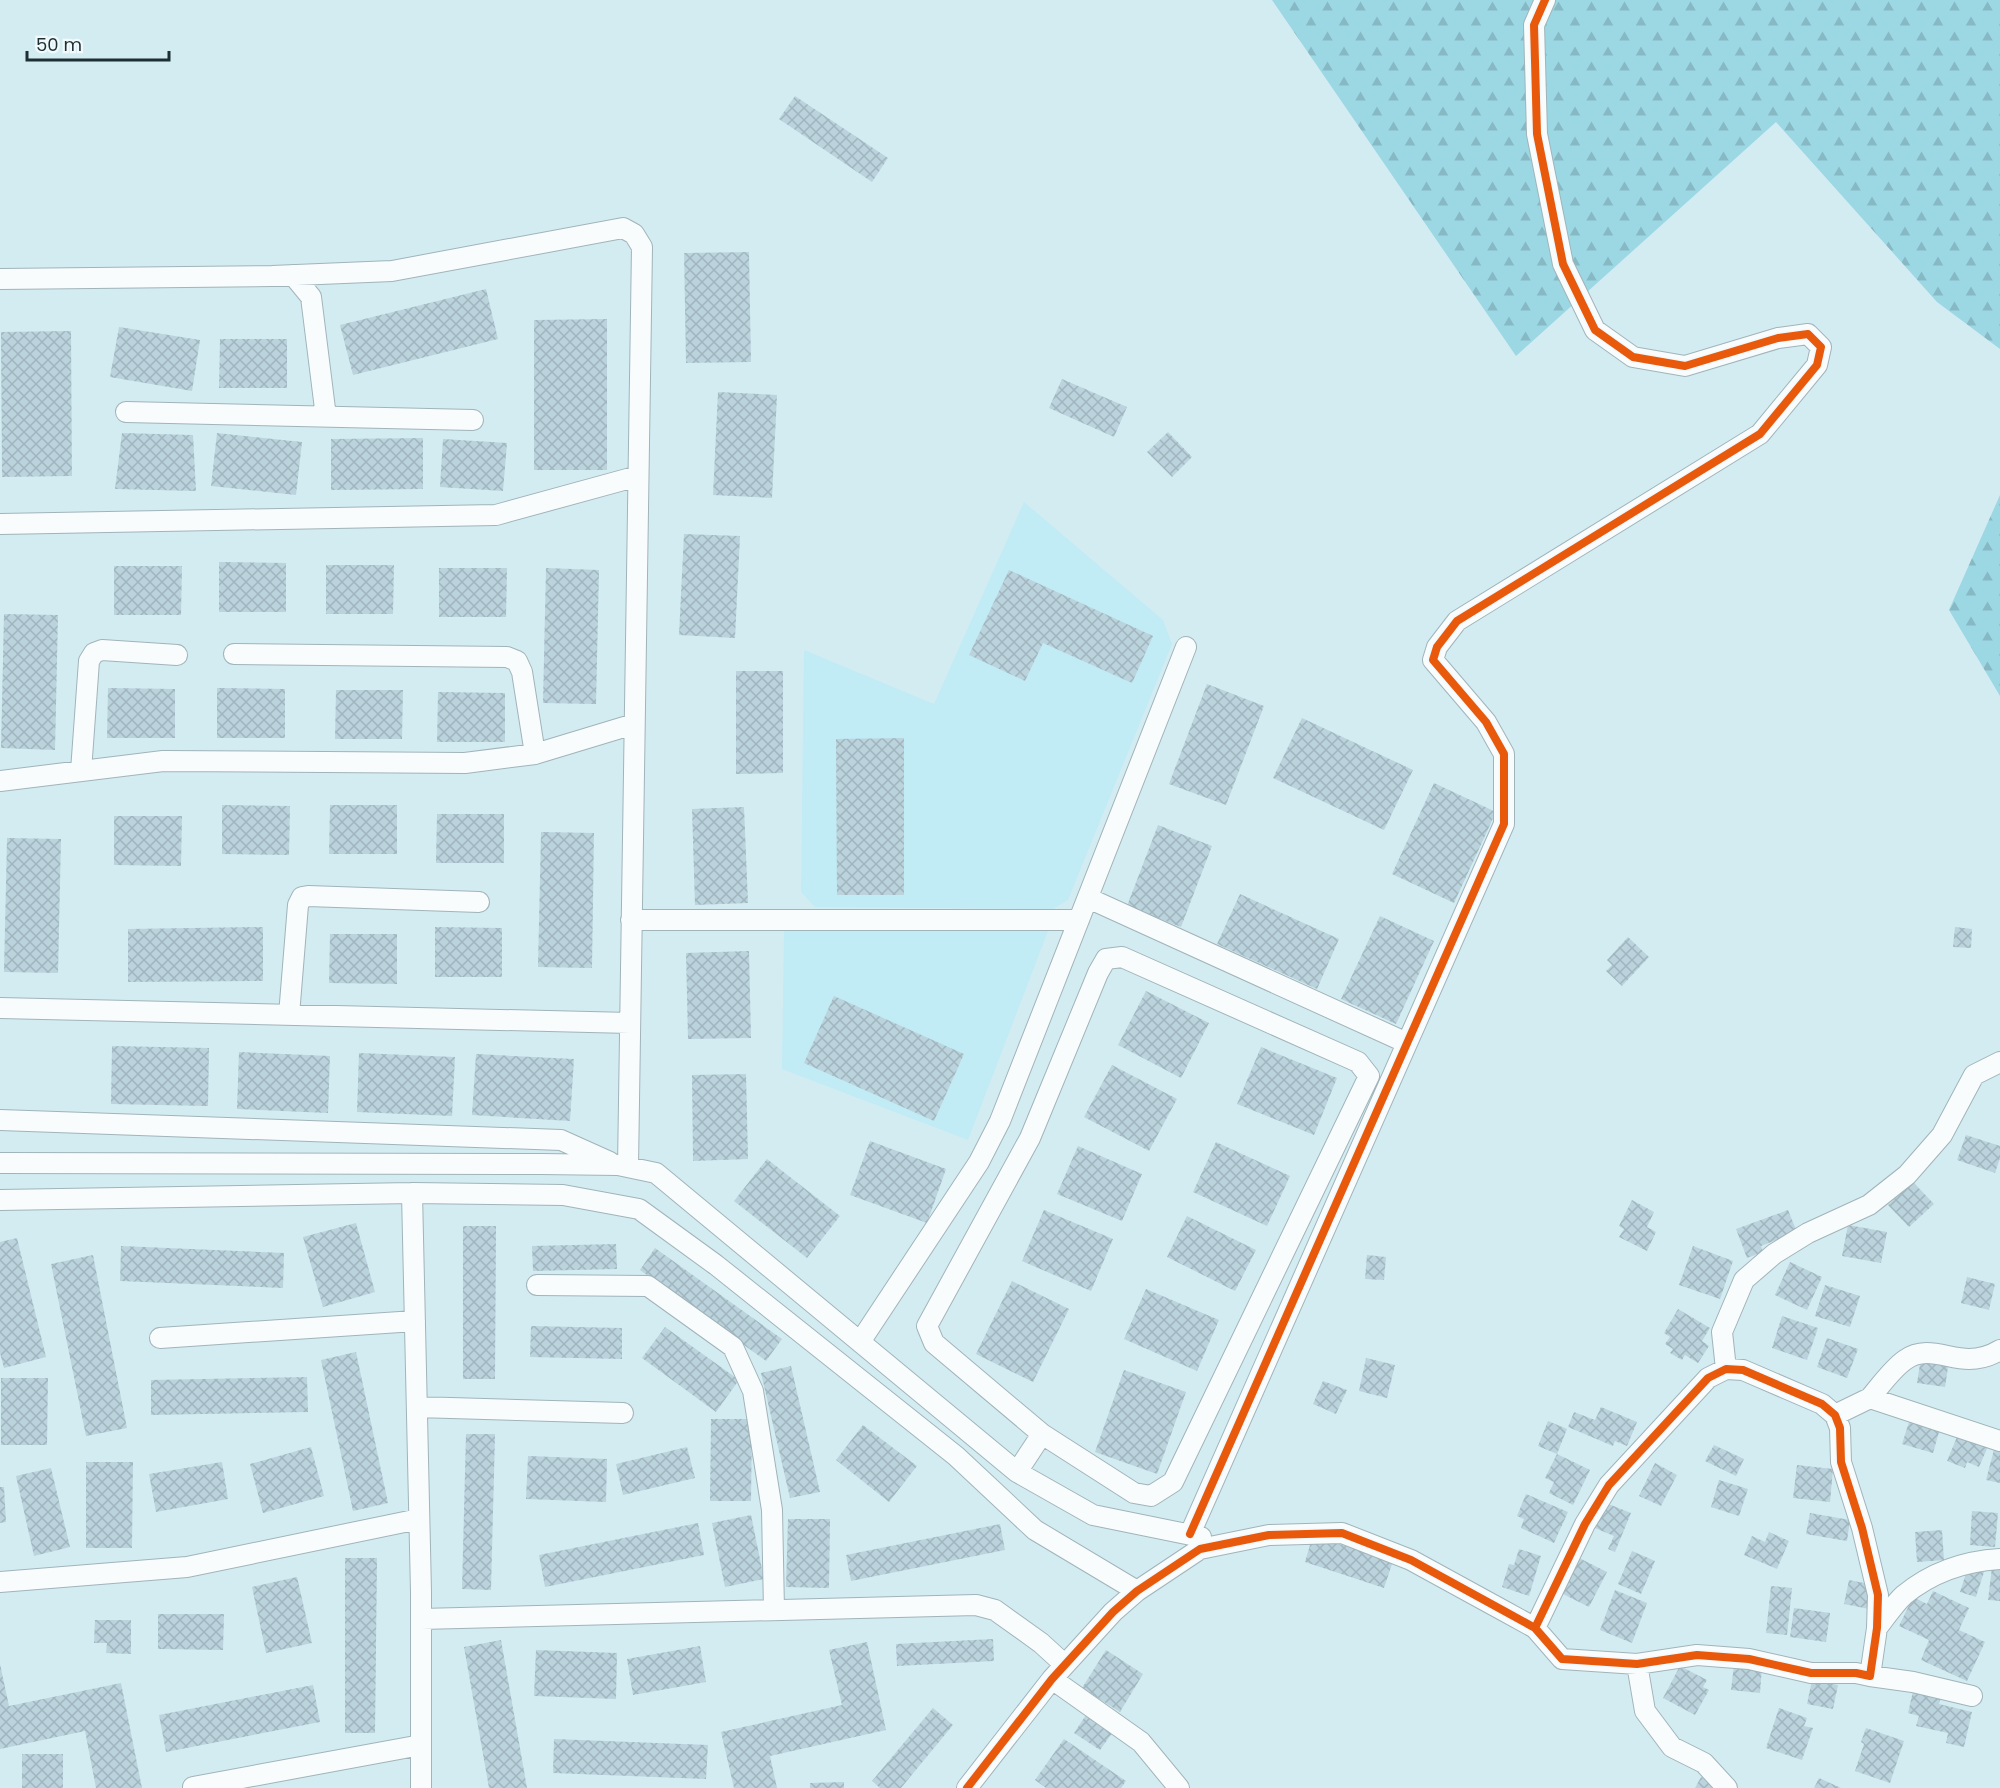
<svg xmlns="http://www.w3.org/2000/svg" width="2000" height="1788" font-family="Poppins,sans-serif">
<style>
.built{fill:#c1ebf5}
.forest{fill:url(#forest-firs)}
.building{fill:url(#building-cross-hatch)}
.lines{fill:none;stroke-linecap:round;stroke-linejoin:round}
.minor-casing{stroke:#a1b4b9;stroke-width:22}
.minor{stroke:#f8fcfd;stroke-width:20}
.cycleway-casing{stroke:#f1f9fc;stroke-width:11}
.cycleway{stroke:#e8590c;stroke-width:8}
</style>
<defs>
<pattern id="forest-firs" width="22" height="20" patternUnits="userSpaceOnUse" patternTransform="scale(1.5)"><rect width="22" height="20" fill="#9cd7e4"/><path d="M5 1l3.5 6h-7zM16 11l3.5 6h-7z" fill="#86b9c4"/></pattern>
<pattern id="building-cross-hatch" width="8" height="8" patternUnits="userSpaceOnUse" patternTransform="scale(1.5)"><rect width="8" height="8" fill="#bbd3dd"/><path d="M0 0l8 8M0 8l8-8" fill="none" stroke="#a0b5be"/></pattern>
</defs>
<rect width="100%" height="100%" fill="#d3ecf2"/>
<path class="built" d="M1024,502L1163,620L1172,644L1068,900L1053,909L815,907L801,892L804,650L934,704Z
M784,929L1048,931L968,1140L782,1069Z"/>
<path class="forest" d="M1272,0H2000V349L1937,302L1776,122L1516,356Z
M2000,495V696L1949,610Z"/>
<path class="building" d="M795,96L888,158L872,182L779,119Z
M749,252L751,362L686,363L684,253Z
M486,289L498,339L353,375L340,325Z
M607,319V470H534V320Z
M119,327L200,340L192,391L110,377Z
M71,331L72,476L2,477L1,332Z
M220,339H287V388H219Z
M1062,379L1127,407L1114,437L1049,408Z
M718,392L777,395L772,498L713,495Z
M1168,432L1192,457L1172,477L1147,452Z
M122,433L193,435L196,491L115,489Z
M217,433L302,442L296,495L211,486Z
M423,438V489L331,490V439Z
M443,439L507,443L503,491L440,487Z
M684,534L740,536L735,638L679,635Z
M219,562L286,563V612H219Z
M326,565H394L393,614H326Z
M114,566H182L181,615H114Z
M439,568H507L506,617H439Z
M546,568L599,570L596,704L543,703Z
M1009,570L1153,636L1132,683L1043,643L1025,681L969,655Z
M4,614L58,615L55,750L1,748Z
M736,671H783V773L736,774Z
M1207,684L1264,706L1226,805L1169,784Z
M108,688L175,689V738H107Z
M217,688L285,689V738H217Z
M336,690H403L402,739H335Z
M438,692L505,693V742H437Z
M1302,718L1413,770L1384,830L1273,778Z
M904,738V895H837L836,739Z
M1434,783L1496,812L1454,903L1392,874Z
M222,805L290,806L289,855L222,854Z
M330,805H397V854H329Z
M744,807L748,903L695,905L692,809Z
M437,814H504V863H436Z
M114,816H182L181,866L114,865Z
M1158,825L1212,846L1181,927L1127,906Z
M541,832L594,833L592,968L538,967Z
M7,838L61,839L58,973L4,972Z
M1240,894L1339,939L1317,989L1217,944Z
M1380,916L1434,941L1396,1024L1341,999Z
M263,927V981L128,982V929Z
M435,927L502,928V977H435Z
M1955,927L1972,929L1971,948L1953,947Z
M330,934H397V984L329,983Z
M1628,937L1649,957L1622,986L1606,971L1612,965L1607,960Z
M749,951L751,1038L688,1039L686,953Z
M1146,991L1209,1023L1181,1078L1118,1045Z
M834,996L964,1054L934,1121L804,1063Z
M112,1046L209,1048L208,1106L111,1104Z
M1261,1047L1337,1078L1314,1135L1237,1104Z
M239,1052L330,1056L328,1113L237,1109Z
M359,1053L455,1057L452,1116L357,1112Z
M476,1054L574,1059L570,1121L472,1115Z
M1112,1065L1177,1099L1149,1151L1084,1117Z
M746,1074L748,1159L693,1161L692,1075Z
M1966,1135L2000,1146V1158L1995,1173L1957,1160Z
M870,1141L946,1169L927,1223L850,1195Z
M1216,1142L1290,1176L1267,1226L1193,1192Z
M1078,1146L1142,1174L1122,1221L1057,1194Z
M767,1159L840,1216L807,1258L734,1201Z
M1913,1182L1934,1204L1909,1227L1888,1205Z
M1632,1200L1654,1212L1647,1227L1656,1232L1647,1251L1619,1237L1624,1229L1619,1226Z
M1044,1210L1113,1239L1091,1291L1022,1261Z
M1788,1210L1797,1232L1761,1246L1763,1252L1747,1258L1736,1229Z
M1187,1216L1256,1250L1235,1291L1167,1257Z
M356,1223L375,1292L323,1307L303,1237Z
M1848,1225L1887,1232L1881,1263L1842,1256Z
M463,1226H496L495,1379H463Z
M17,1238L46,1357L4,1368L0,1353V1242Z
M616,1244L617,1269L533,1271L532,1246Z
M121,1246L284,1253L283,1288L120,1281Z
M1693,1246L1733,1261L1720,1299L1679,1285Z
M655,1248L782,1339L766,1361L640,1270Z
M93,1255L127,1428L86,1436L51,1264Z
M1367,1255L1386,1257L1384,1280L1365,1279Z
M1790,1262L1822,1277L1807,1310L1775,1295Z
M1967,1277L1995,1284L1989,1310L1961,1303Z
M1012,1281L1069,1309L1033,1382L976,1354Z
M1825,1285L1860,1296L1850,1327L1815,1316Z
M1146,1289L1219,1320L1197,1371L1124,1339Z
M1678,1309L1710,1328L1702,1341L1709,1346L1698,1363L1685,1355L1682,1360L1670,1353L1673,1349L1665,1344L1670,1337L1664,1333Z
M1782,1316L1818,1328L1807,1360L1772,1348Z
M531,1326L622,1328V1359L530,1357Z
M665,1327L739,1380L716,1412L642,1358Z
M1827,1338L1858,1349L1847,1378L1817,1367Z
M356,1352L388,1503L353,1511L321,1360Z
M1366,1358L1395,1365L1387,1398L1359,1391Z
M1921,1358L1949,1361L1945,1387L1917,1383Z
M791,1366L820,1492L790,1498L761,1373Z
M1124,1370L1186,1392L1157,1474L1095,1452Z
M307,1377L308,1412L151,1415V1380Z
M1,1378H48L47,1445H1Z
M1323,1381L1347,1390L1336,1414L1313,1404Z
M1601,1407L1637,1422L1627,1446L1615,1441L1613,1446L1568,1427L1574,1412L1595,1420Z
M1911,1416L1941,1425L1933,1453L1902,1444Z
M711,1419H752L751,1501H710Z
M1548,1421L1567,1429L1557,1454L1538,1446Z
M863,1425L917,1466L889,1502L836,1460Z
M1959,1432L1989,1444L1979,1467L1967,1462L1965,1468L1947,1461Z
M466,1434H495L491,1590L462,1589Z
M1714,1445L1744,1459L1736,1476L1705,1461Z
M1995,1446L2000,1447V1483L1986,1480Z
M311,1447L324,1496L263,1513L250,1464Z
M687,1447L695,1478L623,1495L616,1464Z
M1557,1454L1590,1470L1573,1505L1549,1493L1554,1482L1545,1478Z
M528,1456L607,1459L606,1502L526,1499Z
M86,1462H133L132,1548H86Z
M222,1462L228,1499L156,1512L149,1474Z
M1655,1463L1677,1475L1661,1506L1639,1496Z
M1797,1465L1833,1469L1830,1502L1793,1498Z
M51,1468L70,1547L34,1556L16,1476Z
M1719,1480L1748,1489L1739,1516L1711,1507Z
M0,1487H4L6,1522L0,1523Z
M1526,1494L1568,1512L1554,1543L1521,1528L1524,1519L1517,1516Z
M1606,1503L1631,1513L1615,1552L1608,1549L1614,1536L1595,1528Z
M1972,1511L1998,1513L1995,1547L1970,1545Z
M1810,1513L1850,1520L1847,1541L1806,1534Z
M751,1515L764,1579L725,1587L712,1523Z
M788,1519H830L829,1588L786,1587Z
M698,1523L704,1555L545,1587L539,1555Z
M1000,1524L1005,1550L851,1581L846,1555Z
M1942,1530L1944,1560L1917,1562L1915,1532Z
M1769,1532L1789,1541L1777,1569L1744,1555L1752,1536L1765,1542Z
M1307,1534L1393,1561L1384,1588L1305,1562L1310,1545L1305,1543Z
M1519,1549L1541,1556L1529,1596L1502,1587L1509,1564L1514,1565Z
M1632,1551L1655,1561L1641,1594L1618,1584Z
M1575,1556L1607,1572L1589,1607L1557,1591Z
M345,1558H377L375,1733H345Z
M1968,1567L1984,1572L1976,1597L1960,1592Z
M1992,1567L2000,1568V1601L1988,1600Z
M297,1577L312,1643L266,1653L252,1587Z
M1849,1580L1874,1585L1869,1609L1844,1604Z
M1771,1586L1792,1588L1787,1635L1766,1633Z
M1615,1590L1647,1603L1632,1643L1600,1630Z
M1933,1591L1969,1608L1959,1630L1985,1642L1967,1681L1921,1660L1929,1640L1899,1626L1913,1597L1927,1604Z
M1794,1608L1830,1613L1826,1642L1790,1637Z
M158,1614H224L223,1650L158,1649Z
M95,1620H131V1654L106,1653L107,1643H94Z
M993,1639L994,1661L897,1666L896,1644Z
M501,1640L527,1788H489L464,1647Z
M867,1642L886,1730L770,1756L777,1788H734L721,1732L842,1705L829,1650Z
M700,1646L706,1682L633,1695L627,1659Z
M536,1650L617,1653L616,1699L534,1696Z
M1106,1650L1143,1674L1120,1712L1082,1688Z
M0,1664L9,1706L121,1683L142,1788H96L85,1731L0,1749Z
M1734,1665L1762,1667L1760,1693L1731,1690Z
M1680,1666L1707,1680L1703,1687L1709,1690L1695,1715L1663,1698Z
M1812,1680L1838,1685L1833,1709L1807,1704Z
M313,1685L320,1722L166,1752L159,1715Z
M1914,1687L1942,1694L1939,1704L1972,1712L1964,1747L1946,1743L1948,1733L1916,1726L1919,1716L1908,1713Z
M933,1708L953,1725L901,1788H880L872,1781Z
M1779,1708L1807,1718L1804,1726L1813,1728L1802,1760L1766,1748Z
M1086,1715L1113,1732L1100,1750L1074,1733Z
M1866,1728L1904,1741L1890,1783L1855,1771L1864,1744L1861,1742Z
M554,1739L708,1745L706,1779L553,1773Z
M1064,1739L1126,1781L1121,1788H1046L1035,1780Z
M22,1754H63V1788H22Z
M1701,1777L1722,1788H1695Z
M1819,1778L1841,1788H1814Z
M844,1782V1788H810V1783Z"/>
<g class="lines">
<defs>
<path id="minor" d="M293,275L311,297L326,417
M0,279L272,276L392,271L623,228L634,234L642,247L628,1167
M126,412L473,420
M0,524L496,515L638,476
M234,654L507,657L517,661L522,672L535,754
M81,771L89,661L94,653L102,650L177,655
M0,781L163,761L465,763L535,754L634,724
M1088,898L1407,1043
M631,920H1079
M1122,957L1358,1062L1369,1076L1173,1482L1151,1496L1134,1493L1042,1434L934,1343L927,1326L1030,1138L1098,973L1106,959Z
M0,1008L630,1023
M289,1015L298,905L302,897L308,896L479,902
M0,1120L561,1140L610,1162
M0,1163L541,1164L618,1165L656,1173L1017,1472L1093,1515L1201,1537
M412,1193L421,1592V1788
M0,1200L412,1193L563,1195L639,1209L716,1265L956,1456L1035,1530L1137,1591
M537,1285L648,1286L733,1347L753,1391L772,1510L774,1610
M160,1338L415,1321
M860,1342L979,1162L1000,1121L1186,647
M1726,1369L1722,1332L1744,1280L1774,1254L1808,1233L1869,1205L1907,1175L1942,1135L1974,1075L2000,1062
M1870,1398C1881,1385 1892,1369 1905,1360C1926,1345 1947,1359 1969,1359C1980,1359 1990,1356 2000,1350
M417,1407L623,1413
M1835,1415L1870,1398L2000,1441
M1017,1472L1042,1434
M1190,1534L1504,824V754L1486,722L1433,660L1437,647L1457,621L1760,434L1817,365L1821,347L1808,334L1778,338L1685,366L1633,357L1595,330L1563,264L1537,134L1534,25L1545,0
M0,1582L187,1567L419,1519
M421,1619L976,1605L995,1610L1041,1643L1064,1664
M1877,1628C1886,1617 1894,1604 1904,1595C1931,1573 1965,1561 2000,1559
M1637,1664L1645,1711L1672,1747L1704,1763L1727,1788
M1870,1676L1913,1682L1972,1696
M1052,1679L1141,1742L1179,1788
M193,1787L421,1745
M967,1788L1052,1679L1113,1612L1137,1591L1200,1549L1269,1535L1342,1533L1411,1560L1506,1612L1535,1628L1562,1659L1637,1664L1697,1655L1749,1659L1811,1673H1856L1870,1676L1877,1628L1878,1595L1862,1528L1841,1462L1840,1428L1835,1415L1822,1404L1743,1370L1726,1369L1708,1378L1609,1485L1585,1524L1535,1628"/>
</defs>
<use href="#minor" class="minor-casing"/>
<use href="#minor" class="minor"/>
<defs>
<path id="cycleway" d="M1190,1534L1504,824V754L1486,722L1433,660L1437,647L1457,621L1760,434L1817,365L1821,347L1808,334L1778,338L1685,366L1633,357L1595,330L1563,264L1537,134L1534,25L1545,0
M967,1788L1052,1679L1113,1612L1137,1591L1200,1549L1269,1535L1342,1533L1411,1560L1506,1612L1535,1628L1562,1659L1637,1664L1697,1655L1749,1659L1811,1673H1856L1870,1676L1877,1628L1878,1595L1862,1528L1841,1462L1840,1428L1835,1415L1822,1404L1743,1370L1726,1369L1708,1378L1609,1485L1585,1524L1535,1628"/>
</defs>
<use href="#cycleway" class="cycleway-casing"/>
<use href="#cycleway" class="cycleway"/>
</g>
<path d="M27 51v9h142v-9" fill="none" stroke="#1d2f33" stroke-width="3"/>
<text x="36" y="51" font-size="18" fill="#1d2f33" stroke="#f1f9fc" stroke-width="4.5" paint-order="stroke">50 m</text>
</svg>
